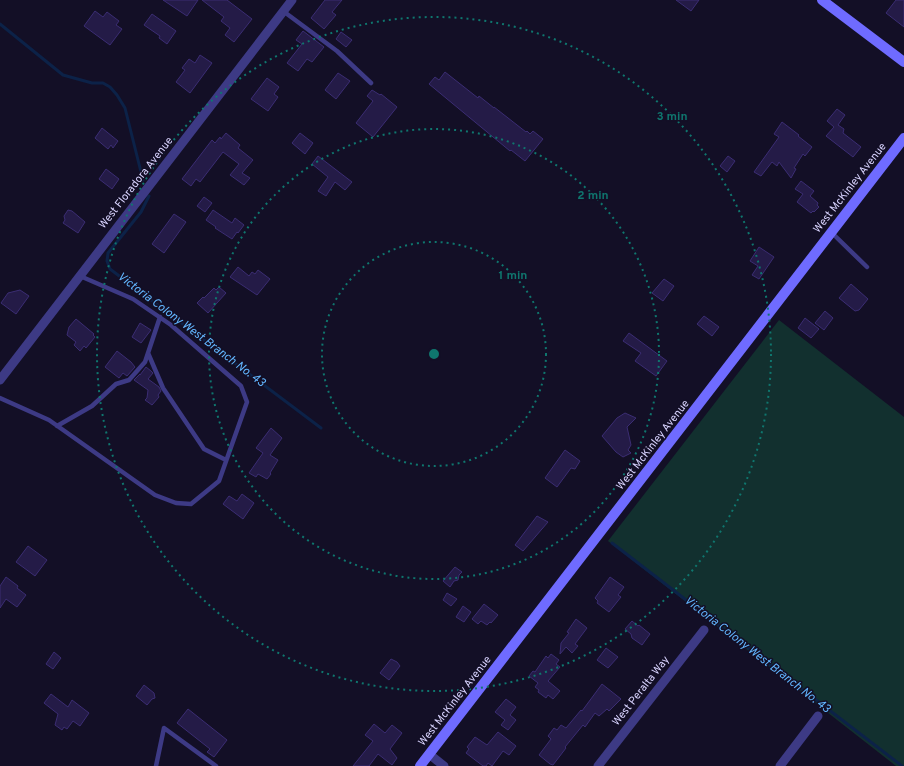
<svg xmlns="http://www.w3.org/2000/svg" width="904" height="766" font-family="Overpass,sans-serif">
<style>
.green{fill:#12302f}
.lines{fill:none;stroke-linecap:round;stroke-linejoin:round}
.stream{stroke:#0c2248;stroke-width:3}
.building{fill:#241b47;stroke:#3b2d73}
.lane{stroke:#3d3a85;stroke-width:4.5}
.street{stroke:#3d3a85;stroke-width:9}
.secondary{stroke:#6f6bff;stroke-width:10}
.ring{fill:none;stroke:#0f766e;stroke-width:2;stroke-dasharray:2 4}
.labels{text-anchor:middle;dominant-baseline:central;stroke-width:3;stroke-linejoin:round;paint-order:stroke}
.street-label{font-size:11px;fill:#d9d4ff;stroke:#130f26}
.water-label{font-size:12px;font-style:italic;fill:#62b6ff;stroke:#130f26}
.centre{fill:#0f766e;stroke:#130f26;stroke-width:2}
.ring-label{font-size:12px;text-anchor:middle;font-weight:bold;fill:#0f766e;stroke:#130f26;stroke-width:3;stroke-linejoin:round;paint-order:stroke}
</style>
<rect width="100%" height="100%" fill="#130f26"/>
<path class="green" d="M779,320L904,417V766H896L608,541Z"/>
<g class="lines">
<path class="stream" d="M0,24L63,75L92,83H103L110,87L117,95L125,108L143,180
M149,196L141,212L108,253L107,261L110,269L321,428
M612,543L902,766"/>
</g>
<path class="building" d="M163,0H198L187,16Z
M202,0H227L252,19L234,42L225,35L230,28L221,21L224,17Z
M325,0H342L332,12L336,15L324,29L311,18Z
M676,0H699L691,11Z
M896,0H904V27L886,13Z
M95,11L103,17L107,12L119,21L116,25L122,29L110,45L84,26Z
M152,14L176,31L167,44L159,38L160,36L144,25Z
M303,31L324,47L312,62L307,59L298,71L287,63L302,44L296,40Z
M341,32L352,40L346,47L336,39Z
M200,55L212,63L190,93L176,82L185,70L182,68L189,59L195,63Z
M445,72L478,98L479,96L494,108V107L526,132L527,131L530,134L533,131L543,139L525,161L511,150L510,151L429,84L435,77L439,80Z
M338,73L350,81L336,99L325,90Z
M267,78L279,87L274,94L278,97L268,111L251,99Z
M372,90L380,95L381,94L397,107L373,137L356,123L373,101L367,96Z
M837,109L845,115L838,125L844,129L843,133L861,147L853,157L826,136L834,127L827,121Z
M782,122L799,135L798,136L812,147L805,156L803,154L794,168L796,169L791,178L779,162L777,166L772,162L761,176L754,172L779,137L774,134Z
M102,128L118,141L113,148L111,145L108,149L95,138Z
M226,133L240,145L238,148L253,160L242,173L250,178L244,185L230,175L239,164L223,152L200,182L196,179L191,186L182,179L212,140L215,143L220,137L221,139Z
M300,133L313,143L305,154L292,143Z
M318,156L352,182L345,190L335,182L326,196L318,191L328,177L312,164Z
M728,156L735,161L727,172L720,166Z
M106,169L119,179L112,189L99,179Z
M801,181L814,191L810,196L818,203L817,205L819,207L814,212L813,211L811,213L797,202L803,194L795,189Z
M204,197L212,203L205,212L197,206Z
M68,210L72,211L85,222L78,233L63,223L65,220L64,216Z
M213,210L232,223L235,218L244,225L238,233L237,232L232,239L215,228L216,227L206,220Z
M174,214L186,222L164,253L152,244Z
M759,247L774,257L759,279L752,275L758,266L750,261Z
M238,267L249,276L252,272L255,274L258,270L270,279L257,295L230,277Z
M664,279L674,286L663,301L652,293Z
M851,284L868,299L859,310L855,311L839,298Z
M219,287L226,293L208,313L197,303L203,297L204,298L214,288L216,290Z
M20,290L29,296L16,314L1,303L8,293Z
M825,311L833,318L824,330L815,323Z
M704,316L719,327L712,336L697,324Z
M805,318L819,329L811,338L798,328Z
M76,319L94,334L93,335L95,337L86,348L84,346L80,351L74,345L76,342L67,335L69,327Z
M140,323L151,330L141,343L132,337Z
M629,333L667,361L656,376L635,361L641,353L623,341Z
M117,351L131,362L135,367L127,376L123,373L119,378L105,367Z
M146,367L151,371L153,373L148,379L159,387L161,391L158,395L159,397L152,405L145,400L147,398L148,390L134,380L140,374V375Z
M625,413L636,418L627,427L631,445L628,450L631,453L623,457L616,452L602,436L617,418Z
M271,428L282,438L270,455L278,460L270,473L271,474L267,479L258,474L256,477L249,473L263,453L256,448Z
M565,450L580,461L575,469L571,468L557,487L545,478Z
M242,494L254,503L243,519L223,504L229,496L237,501Z
M537,516L548,522L523,551L515,545Z
M28,546L47,560L35,576L16,562Z
M455,567L462,572L459,575L458,580L454,581L450,587L443,581Z
M6,577L18,586L17,588L26,595L17,607L6,599L0,608V586Z
M610,577L624,587L618,595L621,597L609,612L597,603L598,601L595,598Z
M447,593L457,599L451,606L443,600Z
M484,604L498,615L491,623L490,622L487,625L481,621L478,624L472,619Z
M463,606L471,612L464,622L456,617Z
M576,619L587,628L575,644L578,646L572,653L566,647L560,654L561,643L569,633L567,632Z
M632,621L638,626L639,625L650,634L642,645L632,638L631,634L625,629Z
M606,648L618,657L608,668L597,660Z
M54,652L61,658L53,669L46,664Z
M551,654L559,660L556,664L560,667L548,681L560,691L553,699L548,695L546,698L538,692L539,690L535,687L538,683L529,676L533,671L535,672L546,656L548,658Z
M391,659L397,662L400,666L389,680L380,673Z
M602,684L621,699L609,711L607,709L599,716L595,713L585,727L583,725L565,747L566,748L553,765L550,764L539,755L551,739L548,736L554,728L557,730L561,725L566,728L581,710L582,711Z
M144,685L154,693L155,698L152,699L147,705L136,696Z
M51,694L68,707L72,700L89,713L80,726L73,721L67,729L64,727L62,730L55,725L58,714L44,703Z
M506,699L516,707L510,715L516,720L508,730L501,725L505,720L495,712Z
M188,709L227,740L214,757L207,752L210,749L177,723Z
M374,724L385,733L392,725L402,733L390,749L397,758L392,765L378,754L369,766H353L373,741L365,735Z
M498,732L516,746L509,755L503,751L492,766L488,763L486,766H483L466,753L469,749L467,747L475,737L487,745Z"/>
<g class="lines">
<path class="lane" d="M283,11L337,51L371,83
M831,232L867,267
M148,353L163,388L204,449L226,460
M0,398L49,420L155,495L176,503L191,504L219,481L247,402L241,386L171,325L133,299L80,276
M57,426L92,406L116,384L129,380L145,362L160,317
M156,766L164,728L216,766"/>
<path class="street" d="M0,380L292,0
M429,754L444,766
M598,766L704,630
M780,766L818,716"/>
<path class="secondary" d="M822,0L904,62
M420,766L904,138"/>
</g>
<g class="ring">
<circle cx="434" cy="354" r="112"/>
<circle cx="434" cy="354" r="225"/>
<circle cx="434" cy="354" r="337"/>
</g>
<g class="labels">
<g class="street-label">
<text transform="translate(136 183) rotate(-52)">West Floradora Avenue</text>
<text transform="translate(850 188) rotate(-52)">West McKinley Avenue</text>
<text transform="translate(653 445) rotate(-52)">West McKinley Avenue</text>
<text transform="translate(641 691) rotate(-52)">West Peralta Way</text>
<text transform="translate(455 701) rotate(-52)">West McKinley Avenue</text>
</g>
<g class="water-label">
<text transform="translate(191 330) rotate(37)">Victoria Colony West Branch No. 43</text>
<text transform="translate(757 655) rotate(38)">Victoria Colony West Branch No. 43</text>
</g>
</g>
<circle cx="434" cy="354" r="6" class="centre"/>
<g class="ring-label">
<text x="672" y="120">3 min</text>
<text x="593" y="199">2 min</text>
<text x="513" y="279">1 min</text>
</g>
</svg>
